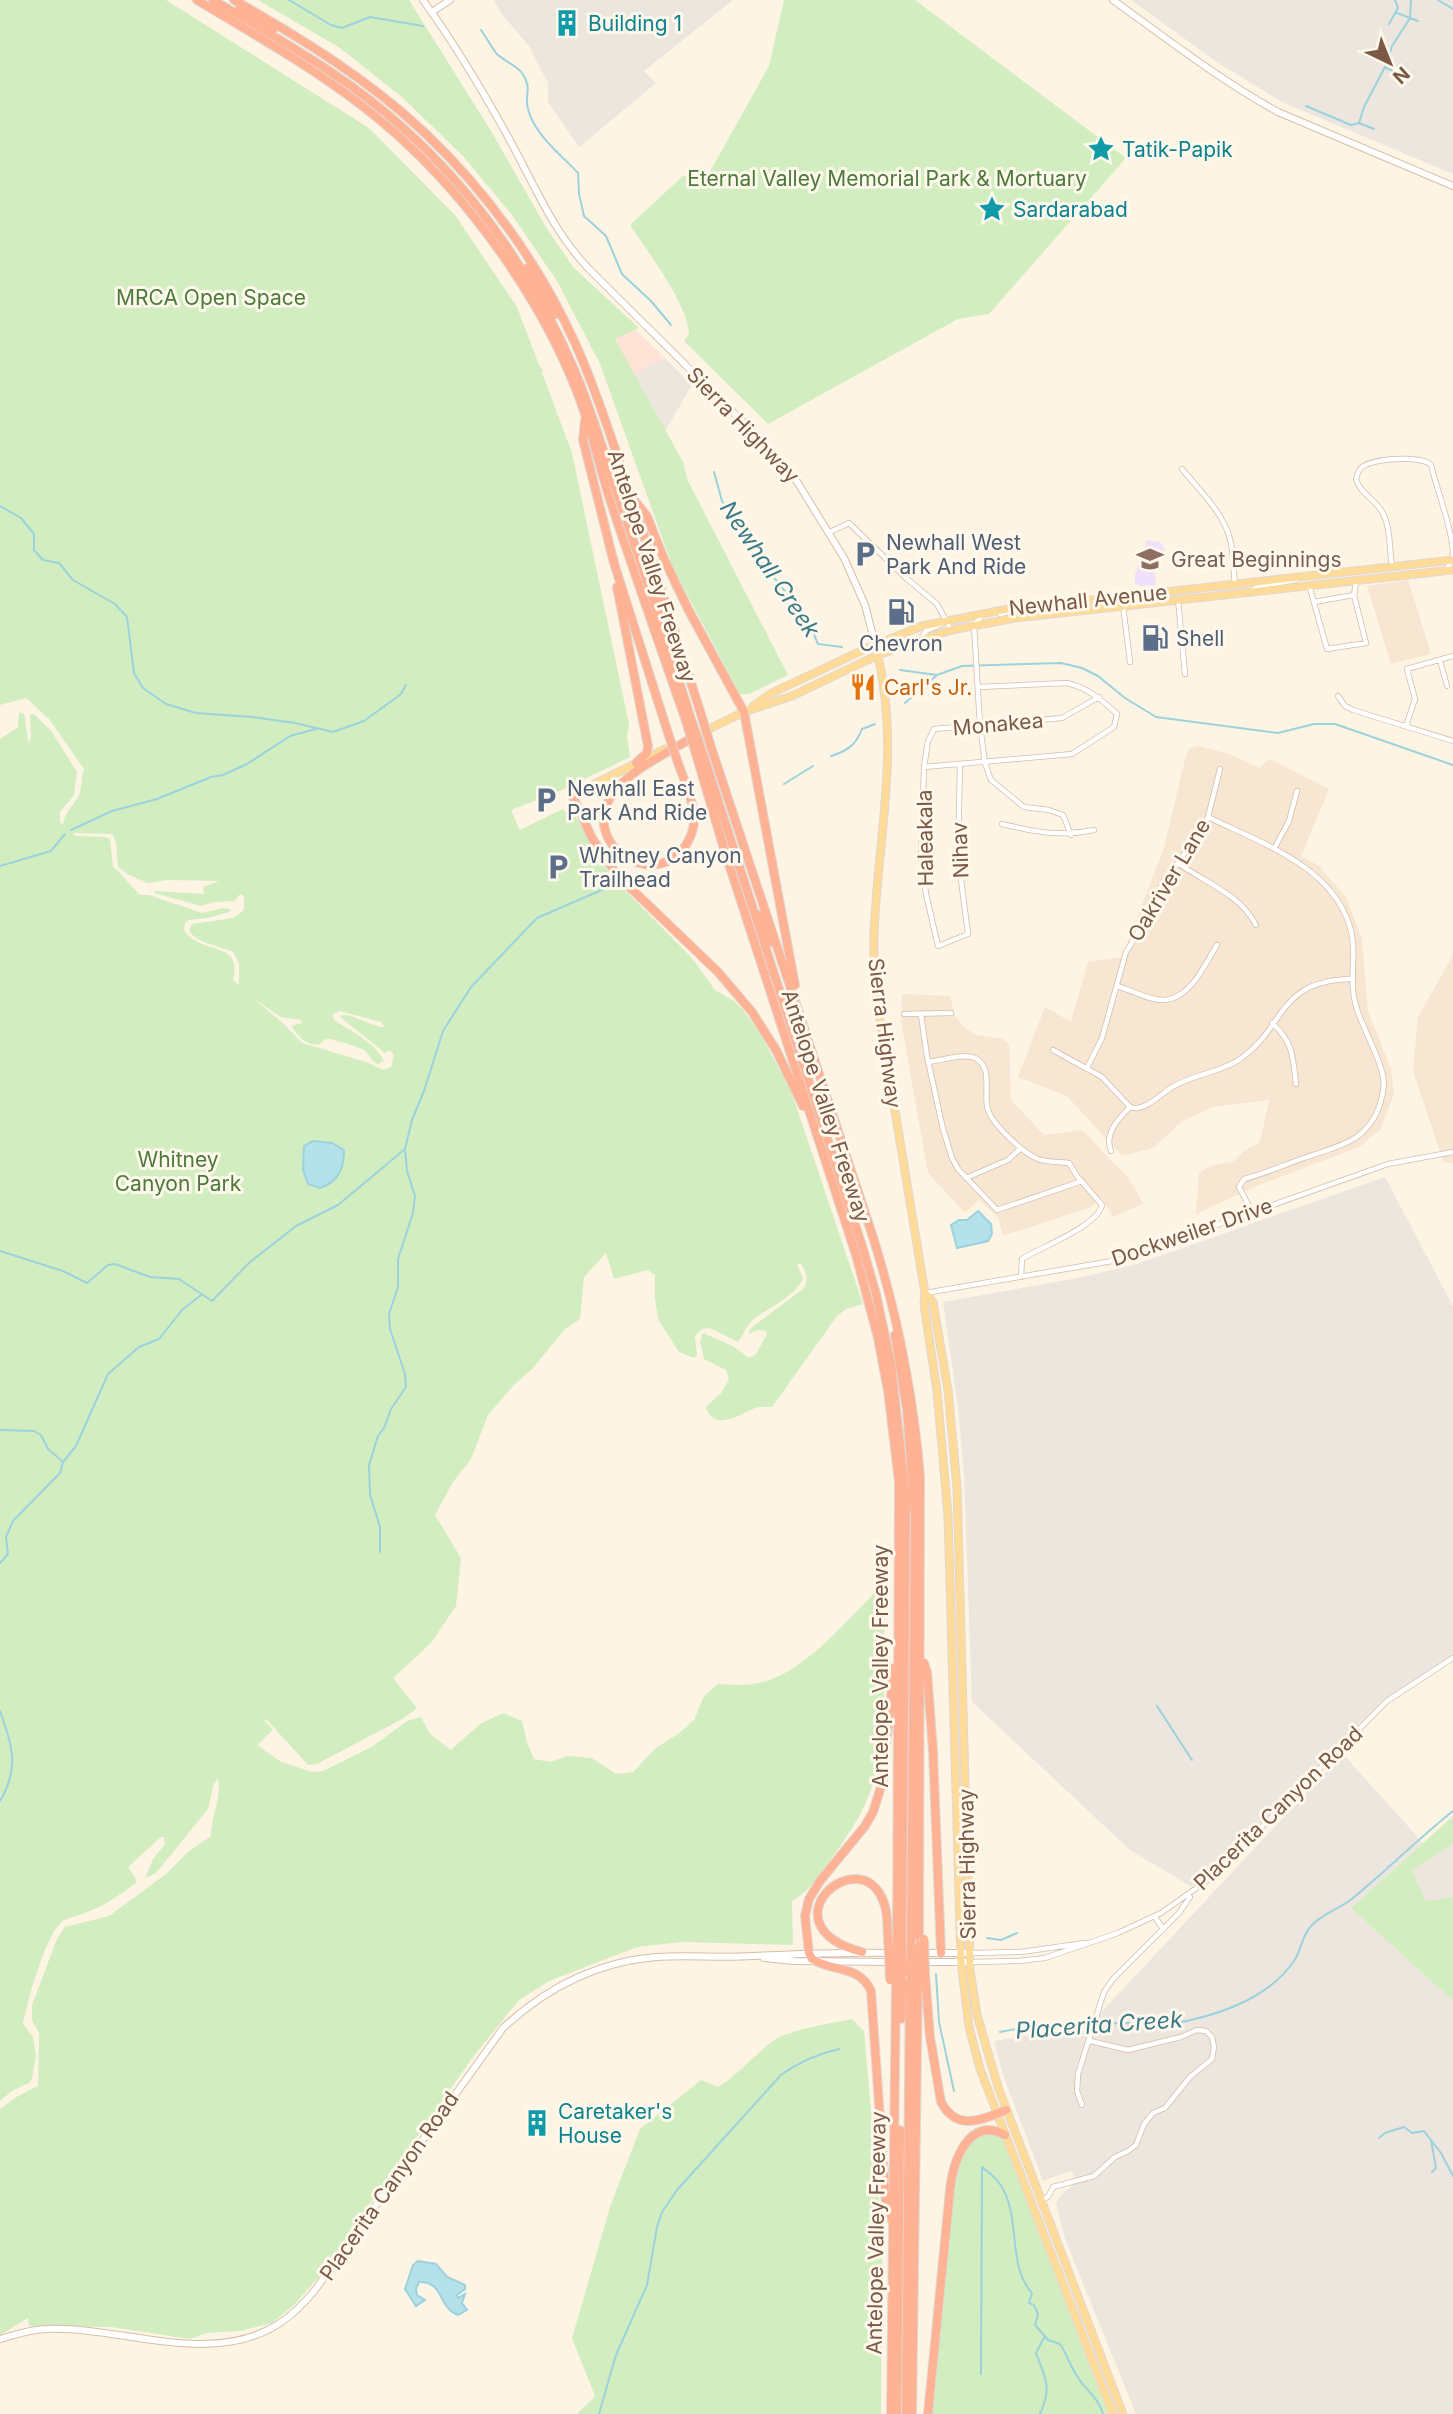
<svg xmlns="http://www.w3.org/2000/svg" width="1453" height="2414" font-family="Inter,sans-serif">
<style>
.residential{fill:#f7e6d1}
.commercial{fill:#ffe3d7}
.industrial{fill:#ede6de}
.education{fill:#f1e0fb}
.green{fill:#d2eec0;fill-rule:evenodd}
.water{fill:#b5e2ea;stroke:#9bd2dd;stroke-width:2}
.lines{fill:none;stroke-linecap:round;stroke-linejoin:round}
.stream{stroke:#9bd2dd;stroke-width:2}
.street-casing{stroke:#d4bdab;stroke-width:6}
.secondary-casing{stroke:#d7bea8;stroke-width:8}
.primary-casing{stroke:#dfd7d3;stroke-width:9}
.highway-casing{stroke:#dfd7d3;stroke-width:10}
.street{stroke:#fff;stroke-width:4.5}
.secondary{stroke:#fff;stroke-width:6}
.primary{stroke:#ffdb9a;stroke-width:7}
.highway{stroke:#ffb294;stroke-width:8}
.highway-bridge-casing{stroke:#dfd7d3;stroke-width:10;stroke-linecap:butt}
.highway-bridge{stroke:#ffb294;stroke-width:8}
.labels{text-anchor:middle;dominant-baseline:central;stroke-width:6;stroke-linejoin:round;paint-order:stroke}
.culture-label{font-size:21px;fill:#0d838f;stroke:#fff8ec;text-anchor:start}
.park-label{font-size:21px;fill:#4c7a3b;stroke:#fff8ec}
.street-label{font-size:21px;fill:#7a5946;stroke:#fff8ec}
.service-label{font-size:21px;fill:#4e5e75;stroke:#fff8ec;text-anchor:start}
.education-label{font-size:21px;fill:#785e54;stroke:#fff8ec;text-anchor:start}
.food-label{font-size:21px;fill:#c56008;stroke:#fff8ec;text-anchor:start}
.water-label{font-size:23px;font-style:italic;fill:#3b7a88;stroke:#fff8ec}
</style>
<rect width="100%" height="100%" fill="#fef4e3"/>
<path class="residential" d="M1408,580L1431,654L1391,664L1367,586Z
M1199,746L1232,755L1259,768L1270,759L1329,789L1301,856L1319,866L1346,897L1362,939L1368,1011L1391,1069L1394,1094L1380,1130L1359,1147L1254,1187L1196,1214L1199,1173L1210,1166L1233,1162L1244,1151L1260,1142L1269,1100L1212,1107L1181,1122L1153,1148L1122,1156L1067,1096L1018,1077L1045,1007L1071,1022L1088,962L1122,957L1164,848L1186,755L1190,748Z
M1453,955V1163H1444L1413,1071L1418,1017Z
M902,994L950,996L955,1016L965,1028L976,1035L1003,1039L1009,1045L1011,1100L1044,1135L1082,1130L1130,1180L1143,1204L1113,1217L1102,1198L1091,1207L1003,1236L998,1217L979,1200L965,1213L928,1173L901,1021Z"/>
<path class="commercial" d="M634,328L665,358L634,374L615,339Z"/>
<path class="industrial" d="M493,0H733L644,71L656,83L579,147L548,102V83L529,46L504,17Z
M1131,0H1453V174L1284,103L1217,62Z
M665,358L692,385L665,431L634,374Z
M1385,1177L1453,1306V1655L1382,1701L1242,1843L1192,1887L1130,1850L972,1702L964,1475L958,1408L943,1302L1078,1278L1137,1264Z
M1343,1754L1423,1843L1351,1908L1453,2001V2414H1136L1065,2239L1056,2203L1062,2194L1077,2181L1071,2171L1043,2181L1002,2072L994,2041L1041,2033L1078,2037Z
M1453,1844V1897L1426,1901L1412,1870Z"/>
<path class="education" d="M1147,540L1160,542L1165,550L1154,568L1156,585L1141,586L1135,584V575Z"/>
<path class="green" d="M0,0H166L369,128L455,215L517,307L539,365L543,370L542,373L572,453L629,724L627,737L630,757L562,790L511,810L520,830L563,809L565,812L573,811L597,856L613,878L692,958L715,990L734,1001L743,1010L760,1033L791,1091L863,1304L846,1309L837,1316L772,1407C766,1407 760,1406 755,1408C740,1415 713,1432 706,1407L722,1392L729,1379L726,1370L704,1359L700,1341L703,1333L733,1346L749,1358L756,1354L767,1334L765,1331L758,1330L748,1334L751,1328L804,1288C809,1279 806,1270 800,1263L797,1265L803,1278C795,1298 768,1307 753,1320C745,1327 743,1336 738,1342L710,1328L702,1329L695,1336L697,1355L694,1358L679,1352L658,1319L655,1298V1275L648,1270L614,1279L606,1253L584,1277L580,1319L564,1330L533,1368L513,1386L488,1415L471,1459L453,1482L435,1515L461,1558L456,1606L431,1643L393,1678L417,1708L404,1718L317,1764L308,1765L266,1719L264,1720L273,1730L257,1745L281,1762L312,1772L323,1771L373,1746L407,1721L421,1717L430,1734L451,1750L480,1724L503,1713L522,1721L527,1742L534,1759L551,1762L567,1756L592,1758L616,1774L633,1772L656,1748L678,1734L694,1720L704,1696L718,1684C737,1685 754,1686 772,1679C811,1665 854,1613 884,1583C884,1648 889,1716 874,1780C866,1809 848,1836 831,1859C819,1876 810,1891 792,1901L793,1945L682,1942L637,1947L549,1981L518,2001L473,2057L318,2278L293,2306L272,2323L240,2331L207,2333L190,2339L111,2327L29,2326L28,2318L0,2335V2109L18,2096L38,2086L39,2033L32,2020V2005L57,1939L65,1927L109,1916L166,1874L188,1852L211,1836C211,1816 222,1799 218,1779L214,1783L208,1809L156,1873L145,1878L153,1859L165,1844L164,1837H161L128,1867L136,1879V1883C122,1893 106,1905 90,1911C82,1915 72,1916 64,1920C47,1929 27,2003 23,2024L33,2037L36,2055L32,2079L29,2083L12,2091L0,2101V739L18,727L19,712L24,714L29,745L31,736L30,714H34L52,732L77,772L74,795L60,812V822L63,825C64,811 75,805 80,793C82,786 81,777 84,769L49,719L26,698L0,705ZM72,833L112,834L116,842L118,867L129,875L148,883L168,880L219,881L203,887L204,894L155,891L154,893L201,906L214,902L235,901L240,894L244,896V910L233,918L192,924L189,930C197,945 220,945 233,952L239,963V985L233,980C244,940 199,955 184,930L185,923L189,920L208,918L229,912L231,909L223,908L202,913L149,895H140L113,866L110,839L105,837L76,836ZM254,999L281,1017L301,1020L302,1023L292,1026C296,1035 307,1047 319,1044C325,1042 322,1039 329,1039C335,1039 356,1047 362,1049C368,1052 370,1060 378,1064L384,1061C375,1042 350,1031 334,1020L332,1015L340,1011L381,1022L385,1027C369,1027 352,1011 339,1016L385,1053L390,1050L394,1055L391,1067L383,1070L369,1063L302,1043L284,1024Z
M258,0H409L491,131L546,227L573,267L639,328L615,339L683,462L688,481L788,675L749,694H740L673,568L600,364L557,281L512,215L463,156L403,98L340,48Z
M784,0H915L1126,158L989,314L958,319L768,424L684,341L689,334C688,304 647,251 630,225L683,176L707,177L769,66Z
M1453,1816V1844L1412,1870L1426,1901L1453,1897V2001L1351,1908Z
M852,2019L864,2031L882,2235L881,2414H577L595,2396L572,2338L610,2207L640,2129L701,2080L718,2087C739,2074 753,2056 773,2041C787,2030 833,2023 852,2019Z
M983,2133L998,2134L1002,2138L1108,2414H931L954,2182C960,2162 965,2147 983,2133Z"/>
<path class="water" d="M313,1141L332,1143L344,1150C344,1169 338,1182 320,1188L308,1184L303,1170L304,1146Z
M978,1211L991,1224L992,1234L988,1241L957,1248L951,1225L959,1220H967Z
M418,2261L436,2264L447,2277L465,2285V2289L457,2295L458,2298L465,2294L462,2303L467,2310L458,2315C438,2308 444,2281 419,2282L416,2289L417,2295L425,2300L416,2306L405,2289L413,2265Z"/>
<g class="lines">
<path class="stream" d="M289,0L331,25L342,28L370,17L423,26
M1438,0L1453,9
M1397,13L1418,21
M1389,24L1398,8L1395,0
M481,30C486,37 491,46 496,53C503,61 515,64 522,73C533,88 524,95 528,109C534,134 561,155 578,173L579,194L584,216L606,236L622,274L651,301L671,325
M1386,68L1396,72
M1306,106L1351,125L1359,123L1374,129
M1359,123L1364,107L1386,65L1392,46L1410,18L1411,0
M714,472L722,501L747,544L808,620L818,644L842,647
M0,506L21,518L34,534V550L43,560L59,563L73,580L115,604L127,617L134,673L143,688L166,704L196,713L252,717L295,723L333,732L364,721L401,694L406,685
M900,670L937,675L962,666L1061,663L1082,668L1098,676L1125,698L1156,717L1278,733L1314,724H1335L1453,765
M905,703L936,676
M831,756C847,751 856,745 862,729L875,724
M784,784L813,766
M71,830L112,811L157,799L211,777L223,775L247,764L290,736L316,729
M0,866L51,851L65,834
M0,1251L63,1271L87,1283L108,1265L115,1264L150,1277L179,1279L212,1301L250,1262L296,1226L338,1205L405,1149L412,1120L424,1091L443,1031L471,987L537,918L604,889
M0,1430L34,1431L41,1435L48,1449L62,1461
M380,1552V1527L370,1495L369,1465L378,1436L384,1428L391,1409L406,1387L405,1374L390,1329L389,1314L398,1287V1259L413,1213L415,1196L407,1171L405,1149
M0,1563L8,1554L6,1537L13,1521L60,1473L63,1462L76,1446L108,1374L139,1347L159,1339L182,1310L201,1295
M1157,1706L1192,1760
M0,1711C12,1745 20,1768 0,1801
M987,1938L1001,1940L1017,1933
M936,1974L939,2022L954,2091
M1000,2032C1041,2023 1084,2024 1127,2023C1149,2023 1173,2025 1195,2019C1232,2010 1272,1993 1294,1961C1302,1949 1302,1934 1313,1924C1324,1913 1341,1908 1353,1898C1387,1870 1418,1839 1453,1811
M1379,2138L1385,2133L1404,2127L1412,2133L1424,2131L1441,2153L1453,2176
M1431,2140L1436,2168L1432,2172
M982,2167C991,2174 999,2180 1004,2191C1020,2223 1008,2267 1032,2293L1029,2303L1034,2305L1038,2314L1035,2325L1048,2340L1060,2344C1067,2354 1070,2366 1077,2376C1085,2390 1099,2398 1103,2414
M981,2374L982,2168
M599,2414L616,2355L647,2285L657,2227L662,2212L677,2190L781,2075C800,2061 817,2054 839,2049
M1040,2414C1052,2387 1046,2380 1036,2353L1044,2338"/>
<defs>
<path id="street" d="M1182,469C1199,490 1223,512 1230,539C1234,553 1233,569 1235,584
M830,532L849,523L906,578L937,604L951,630
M1392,566C1389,548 1391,525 1381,510C1373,498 1360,493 1356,479C1357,475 1358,471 1361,468C1371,458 1421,455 1431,465C1437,490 1453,531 1453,555C1453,561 1449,565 1446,570
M1309,585L1327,649L1366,643L1354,595L1356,581
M1252,591L1258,586L1296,580
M1178,600L1185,674
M1314,602L1354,595
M1123,605L1130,662
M1000,614L1019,609
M981,617L974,625L980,726L985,763L991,780L1024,807L1049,810L1063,815L1071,835
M921,638L926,631L942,624
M1440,660L1447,686
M1338,696L1345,706L1353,710L1453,741
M1406,726L1415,699L1407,669L1453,656
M960,765L958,856L968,934L938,946L926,894L921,856L924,767L928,741L934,729L1062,718L1099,697
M924,767L1072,754L1114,727L1117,714C1102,700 1088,688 1067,683L979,687
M1208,817C1261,843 1332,866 1350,927C1358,953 1348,980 1356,1006C1363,1030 1378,1052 1383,1076C1385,1085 1382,1098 1379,1107C1366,1143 1337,1146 1304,1158C1284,1165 1264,1174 1244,1179L1239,1187L1252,1212
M1002,824C1035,832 1061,837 1094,830
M1274,849L1289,821L1297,791
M1178,863C1205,883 1239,893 1256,925
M1117,986C1131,990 1150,1001 1165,1000C1191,998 1205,964 1217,945
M904,1014L951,1013
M921,1015L927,1056L943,1129L952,1158L958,1169L997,1210L1082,1181
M1272,1023C1293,1042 1293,1056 1296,1084
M1053,1050L1102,1077L1130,1107C1143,1113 1161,1094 1172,1087C1192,1075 1217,1073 1237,1061C1286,1030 1275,981 1350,979
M929,1062C942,1060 966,1052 977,1059C993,1069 983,1095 988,1110C993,1125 1023,1153 1038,1159C1049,1163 1059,1161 1069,1163L1077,1176L1102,1205C1098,1226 1039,1248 1022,1259L1021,1277
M1087,1068L1102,1038L1126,952L1145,921L1164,880L1178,863L1208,817L1220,769
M1111,1151C1104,1134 1118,1119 1130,1107
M966,1178L1008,1160L1021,1148
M925,1293L1118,1260L1388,1164L1453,1152
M1155,1917L1163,1929
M970,1953L1021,1952L1085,1943
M970,1962L1019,1961L1045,1958L1118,1933L1161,1913L1212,1877L1387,1701L1453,1658
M1082,2105L1077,2091L1078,2074L1104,1992L1113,1979L1179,1913L1190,1897
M1041,2200L1048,2197L1053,2187L1094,2176L1115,2157L1128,2151L1136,2145L1144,2124L1153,2113L1165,2108L1190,2077L1212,2059L1214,2047L1212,2037L1206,2031L1197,2030L1181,2037L1128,2050L1090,2041"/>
<path id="secondary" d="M423,0C456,46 486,96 513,146C536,189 554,232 588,268L761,440L796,480L844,558L865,605L875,644
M1113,0C1167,39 1220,80 1278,112L1453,186
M432,12L450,0
M920,1953H966
M764,1958L794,1961L893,1962
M922,1962H970
M0,2339C15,2335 31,2329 47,2329C123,2326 212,2368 280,2323C294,2314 305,2302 315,2290L503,2028C546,1988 597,1962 656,1957C688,1955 720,1958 753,1956C799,1954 845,1952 892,1953"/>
<path id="primary" d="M875,644C902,747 878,832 874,935C873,963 876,991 880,1020L925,1293L924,1304L937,1391L948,1515L961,1962L969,2027L980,2069L1113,2414
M753,706L772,693L863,650L922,626L1028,605L1084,601L1453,560
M692,737L744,712L792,696L878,655L920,640L951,630L1015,618L1453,570
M572,795L665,749
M925,1293L933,1302L948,1390L957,1487L970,1970L977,2015L998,2087L1123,2414"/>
<path id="highway" d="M197,0C265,41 334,79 394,132C475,204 551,312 585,414C595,444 602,476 612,506C636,578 661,649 686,721
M213,0C278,39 346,76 402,127C476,193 534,277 573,367C592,410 605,457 620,502C645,574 668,646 691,719
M234,0C302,39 368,79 425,133C487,192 540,265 575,343C594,384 608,429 623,472C650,552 675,633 701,714
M239,9L273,29
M527,268L554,315
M585,420L583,440L614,563L667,730
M635,501L647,516L664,559L688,609L744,712L795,985
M617,587L648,746L647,753L636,763
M657,599L673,647
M711,747L872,1234C897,1313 913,1393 920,1476L919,1939
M702,751L863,1249L876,1294L891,1364L906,1500L902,1935
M696,754L724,849L856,1255L878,1338L888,1391L899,1482L897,1934
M678,763C684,780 694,801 694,820C694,829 691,837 686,845C654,893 579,844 612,795C627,771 671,751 695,736
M572,795L592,838L617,875L718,972L752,1012L776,1050L803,1106
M762,914L771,942
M895,1335L907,1410L915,1516L911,1939
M924,1663L927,1672L933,1750L941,1953
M862,1952C761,1925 861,1837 884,1903C888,1913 887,1926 888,1936
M925,1974L930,2037L941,2102C957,2132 981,2120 1006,2110
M901,2019L902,1980
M893,2223L886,2202L871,1991C860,1965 832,1972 812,1959L809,1953L805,1916L809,1899L820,1881L865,1826L873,1812L882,1784L894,1668
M891,2414L896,1980
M897,2414L900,2130
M906,2414L910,1974
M912,2414L918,1974
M928,2414L950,2190C953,2161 969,2115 1005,2135"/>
</defs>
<use href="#street" class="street-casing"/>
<use href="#secondary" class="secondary-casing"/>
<use href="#primary" class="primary-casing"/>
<use href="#highway" class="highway-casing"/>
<use href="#street" class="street"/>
<use href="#secondary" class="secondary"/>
<use href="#primary" class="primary"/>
<use href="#highway" class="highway"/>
<defs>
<path id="highway-bridge" d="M701,714L711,747
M691,719L702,751
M686,721L696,754
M667,730L678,763
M888,1936L890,1980
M924,1939L925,1974
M910,1974L911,1939
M918,1974L919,1946
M896,1980L897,1934
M902,1980V1935"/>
</defs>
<use href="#highway-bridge" class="highway-bridge-casing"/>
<use href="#highway-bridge" class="highway-bridge"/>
</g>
<defs>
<symbol id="building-bare" viewBox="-9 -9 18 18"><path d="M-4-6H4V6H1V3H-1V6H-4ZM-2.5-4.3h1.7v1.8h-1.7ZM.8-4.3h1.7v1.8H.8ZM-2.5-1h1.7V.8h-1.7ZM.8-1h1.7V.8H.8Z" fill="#0f9aa8" stroke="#fff8ec" stroke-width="2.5" paint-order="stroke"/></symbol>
<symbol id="sight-bare" viewBox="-9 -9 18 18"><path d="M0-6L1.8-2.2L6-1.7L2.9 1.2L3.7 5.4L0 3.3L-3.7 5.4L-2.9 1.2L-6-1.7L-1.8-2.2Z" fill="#0f9aa8" stroke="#fff8ec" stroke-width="2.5" paint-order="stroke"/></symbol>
<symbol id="parking-bare" viewBox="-9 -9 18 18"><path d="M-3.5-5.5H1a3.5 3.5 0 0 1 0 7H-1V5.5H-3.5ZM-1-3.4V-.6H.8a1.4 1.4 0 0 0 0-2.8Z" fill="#5c6f8a" stroke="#fff8ec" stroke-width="2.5" paint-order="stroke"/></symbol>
<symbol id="school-bare" viewBox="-9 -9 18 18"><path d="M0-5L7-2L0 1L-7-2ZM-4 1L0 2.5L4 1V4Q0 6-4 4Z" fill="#8d6e63" stroke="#fff8ec" stroke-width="2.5" paint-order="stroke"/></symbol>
<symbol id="fuel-bare" viewBox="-9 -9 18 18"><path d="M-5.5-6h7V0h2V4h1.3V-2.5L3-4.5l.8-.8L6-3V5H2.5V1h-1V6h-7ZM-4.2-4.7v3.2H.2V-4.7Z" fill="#5c6f8a" stroke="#fff8ec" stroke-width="2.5" paint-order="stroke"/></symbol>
<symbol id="restaurant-bare" viewBox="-9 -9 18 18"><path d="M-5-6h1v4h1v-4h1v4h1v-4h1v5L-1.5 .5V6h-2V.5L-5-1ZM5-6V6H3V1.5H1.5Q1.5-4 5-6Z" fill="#e8710a" stroke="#fff8ec" stroke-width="2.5" paint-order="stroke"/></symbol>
</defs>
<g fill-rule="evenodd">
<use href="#building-bare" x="548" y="4" width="38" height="38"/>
<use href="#sight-bare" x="1082" y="130" width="38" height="38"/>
<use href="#sight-bare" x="973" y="190" width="38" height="38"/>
<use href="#parking-bare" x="846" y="535" width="38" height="38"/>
<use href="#school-bare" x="1131" y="540" width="38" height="38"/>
<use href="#fuel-bare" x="882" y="593" width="38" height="38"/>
<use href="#fuel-bare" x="1136" y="619" width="38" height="38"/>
<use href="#restaurant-bare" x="844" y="668" width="38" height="38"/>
<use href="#parking-bare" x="527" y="781" width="38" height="38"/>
<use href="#parking-bare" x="539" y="848" width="38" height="38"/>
<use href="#building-bare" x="518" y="2104" width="38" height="38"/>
</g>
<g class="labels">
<g class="culture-label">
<text x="588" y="23">Building 1</text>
<text x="1122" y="149">Tatik-Papik</text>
<text x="1013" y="209">Sardarabad</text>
<text x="558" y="2111">Caretaker's<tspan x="558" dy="24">House</tspan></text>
</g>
<g class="park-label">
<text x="887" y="178">Eternal Valley Memorial Park &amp; Mortuary</text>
<text x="211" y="297">MRCA Open Space</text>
<text x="178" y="1159">Whitney<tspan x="178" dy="24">Canyon Park</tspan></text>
</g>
<g class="street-label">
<text transform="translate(743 425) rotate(46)">Sierra Highway</text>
<text transform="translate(652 566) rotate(72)">Antelope Valley Freeway</text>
<text transform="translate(1088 600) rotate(-6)">Newhall Avenue</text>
<text transform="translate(998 724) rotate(-5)">Monakea</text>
<text transform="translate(925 838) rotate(-91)">Haleakala</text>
<text transform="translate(960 850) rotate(-92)">Nihav</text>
<text transform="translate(1169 880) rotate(-59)">Oakriver Lane</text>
<text transform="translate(885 1033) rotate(83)">Sierra Highway</text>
<text transform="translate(826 1106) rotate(72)">Antelope Valley Freeway</text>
<text transform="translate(1192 1232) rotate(-19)">Dockweiler Drive</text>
<text transform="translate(880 1666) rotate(-90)">Antelope Valley Freeway</text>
<text transform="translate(1278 1808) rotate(-44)">Placerita Canyon Road</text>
<text transform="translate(967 1864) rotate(-91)">Sierra Highway</text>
<text transform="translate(389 2186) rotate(-55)">Placerita Canyon Road</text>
<text transform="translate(876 2233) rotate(-89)">Antelope Valley Freeway</text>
</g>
<g class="service-label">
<text x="886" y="542">Newhall West<tspan x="886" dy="24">Park And Ride</tspan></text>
<text x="1176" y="638">Shell</text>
<text x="901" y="643" text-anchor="middle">Chevron</text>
<text x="567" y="788">Newhall East<tspan x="567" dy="24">Park And Ride</tspan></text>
<text x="579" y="855">Whitney Canyon<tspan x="579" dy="24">Trailhead</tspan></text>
</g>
<g class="education-label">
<text x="1171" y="559">Great Beginnings</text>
</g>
<g class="food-label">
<text x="884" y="687">Carl's Jr.</text>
</g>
<g class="water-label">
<text transform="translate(770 569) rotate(56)">Newhall Creek</text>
<text transform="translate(1099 2025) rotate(-4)">Placerita Creek</text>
</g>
</g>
<g transform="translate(1390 63) rotate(137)" stroke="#fff8ec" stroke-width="5" paint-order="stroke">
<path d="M0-5L12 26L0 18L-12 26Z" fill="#7a5946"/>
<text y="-10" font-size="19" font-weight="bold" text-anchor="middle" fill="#7a5946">N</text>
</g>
</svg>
